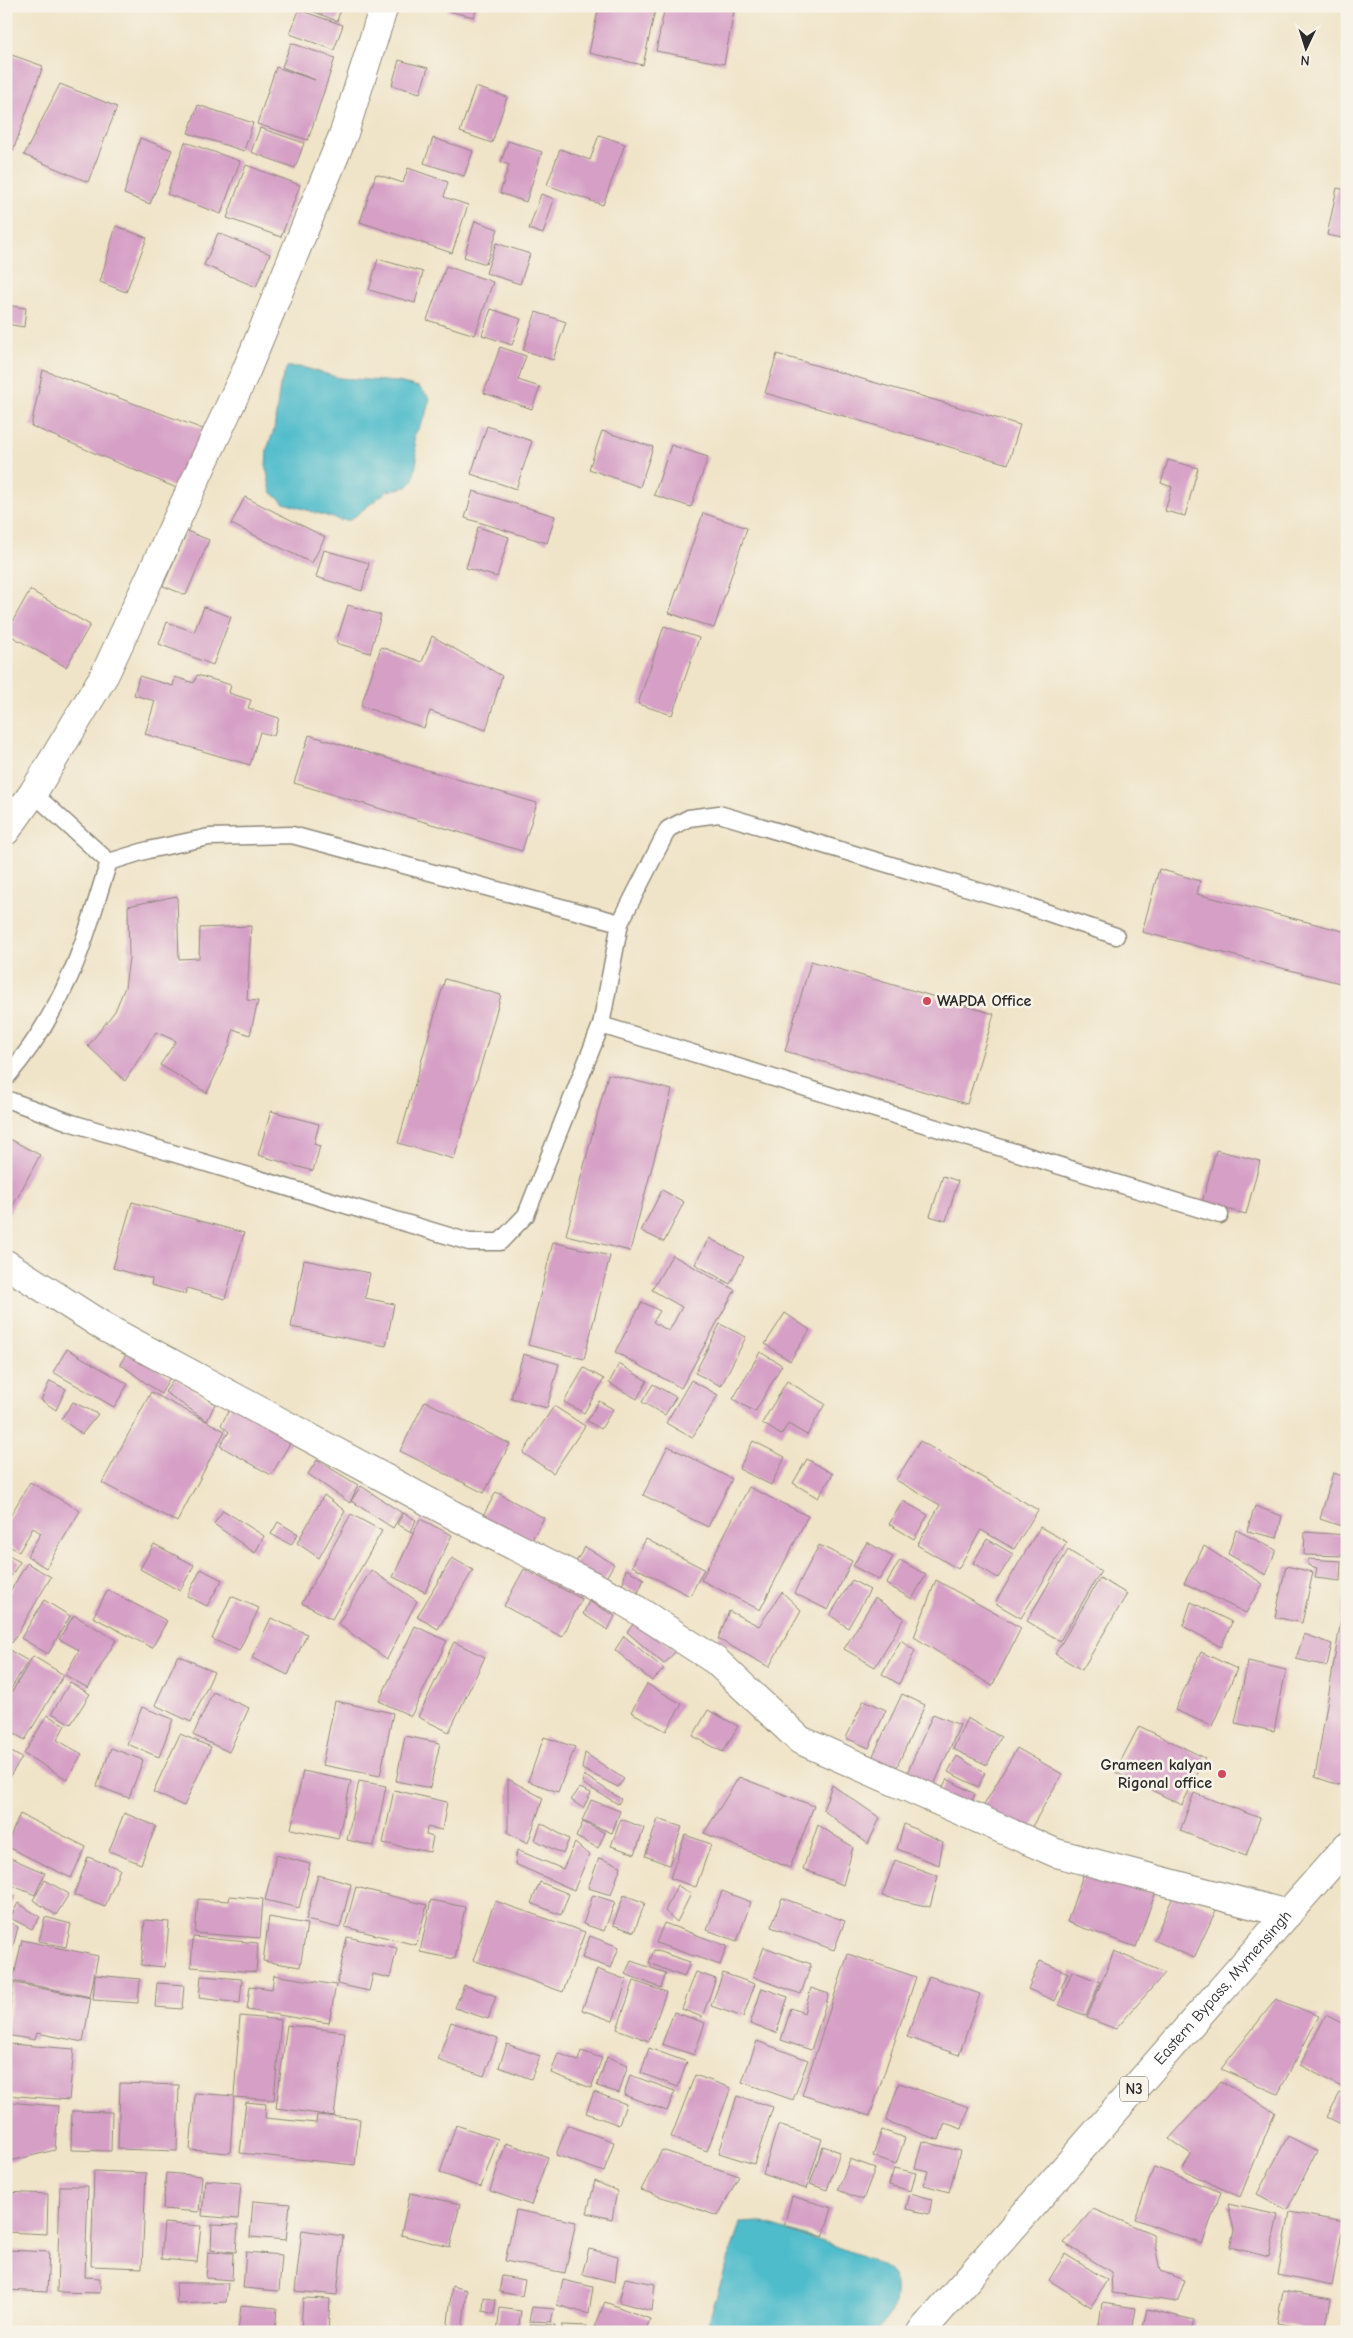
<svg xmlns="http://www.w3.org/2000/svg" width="1353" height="2338" font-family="'Comic Neue',sans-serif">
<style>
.water{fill:#50bccb;stroke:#3e747b}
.building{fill:#d59fc6}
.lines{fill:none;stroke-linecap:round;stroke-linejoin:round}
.lane-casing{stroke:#8e887a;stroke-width:19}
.secondary-casing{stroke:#8e887a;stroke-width:30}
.highway-casing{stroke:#8e887a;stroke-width:30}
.lane{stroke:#fff;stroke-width:16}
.secondary{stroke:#fff;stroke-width:28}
.highway{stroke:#fff;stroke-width:28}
.poi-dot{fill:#d1495b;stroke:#f7f3e8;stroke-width:2}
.labels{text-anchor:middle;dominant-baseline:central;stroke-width:5;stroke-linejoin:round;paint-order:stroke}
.shield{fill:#f7f3e8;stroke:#686764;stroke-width:1}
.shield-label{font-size:15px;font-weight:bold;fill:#2b2b2b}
.poi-label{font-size:16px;font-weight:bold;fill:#2b2b2b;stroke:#f7f3e8;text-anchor:start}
.street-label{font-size:16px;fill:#2b2b2b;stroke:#f7f3e8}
</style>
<rect width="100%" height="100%" fill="#f7f3e8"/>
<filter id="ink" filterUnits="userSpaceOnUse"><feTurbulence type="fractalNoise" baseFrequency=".02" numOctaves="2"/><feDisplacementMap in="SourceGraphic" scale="10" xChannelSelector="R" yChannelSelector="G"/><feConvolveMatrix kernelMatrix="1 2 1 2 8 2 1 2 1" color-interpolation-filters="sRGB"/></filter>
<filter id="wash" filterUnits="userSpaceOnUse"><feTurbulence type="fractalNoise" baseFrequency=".0096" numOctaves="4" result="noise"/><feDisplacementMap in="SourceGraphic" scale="20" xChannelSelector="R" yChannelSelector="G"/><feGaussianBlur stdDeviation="1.12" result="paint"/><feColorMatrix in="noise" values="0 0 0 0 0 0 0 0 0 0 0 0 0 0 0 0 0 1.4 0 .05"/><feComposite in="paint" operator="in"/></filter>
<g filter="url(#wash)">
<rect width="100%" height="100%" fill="#f0e4c8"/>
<path class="water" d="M287,367H302L340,378L398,382L419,387L430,398L425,417L414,436L417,459L413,481L407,487L387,491L350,520H340L284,503L271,492L266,467L267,449L274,430L280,385Z
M760,2222C782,2229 886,2258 893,2276C897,2285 895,2306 891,2314C887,2320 881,2326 876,2332H705L740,2223Z"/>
<g id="blocks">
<path class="building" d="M6,6H14L6,26Z
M300,6H342L337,21Z
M449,6H477L474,17L447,11Z
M599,6H656L643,65L589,53Z
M665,6H735L724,64L656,51Z
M299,10L343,25L334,50L290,34Z
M291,43L335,58L308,140L257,124L276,67L315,80L282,67Z
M6,53L43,66L13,151L6,149Z
M399,60L428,68L420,93L392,85Z
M60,84L117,107L88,182L24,155Z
M475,87L507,97L492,143L460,132Z
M198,105L253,123L244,151L188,133Z
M260,128L304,143L295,168L251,152Z
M599,135L625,144L603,205L547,185L560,149L590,160Z
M140,138L172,150L150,204L124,194Z
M433,138L473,151L464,176L424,163Z
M508,141L542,152L526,202L500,193L509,165L501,162Z
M185,142L240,161L221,214L167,194Z
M246,165L300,185L281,237L227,218Z
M408,168L448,182L444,197L468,205L452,253L360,222L376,174L403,183Z
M1337,188L1347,190V239L1327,235Z
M541,194L554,199L543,234L529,229Z
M475,221L498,229L486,264L464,257Z
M116,226L147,238L126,292L100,282Z
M218,233L270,254L256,287L204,265Z
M496,243L530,254L520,284L486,273Z
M378,259L423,272L415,303L369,290Z
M446,266L493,282L475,335L427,320Z
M6,305L26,308L24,327L6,324Z
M491,309L521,319L512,345L482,335Z
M536,312L566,322L553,360L523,350Z
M500,347L526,356L518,380L540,387L532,409L484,393Z
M777,354L1020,425L1008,464L765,393Z
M43,370L203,429L179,489L31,426Z
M487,426L532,441L516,489L471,474Z
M602,431L653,447L640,487L589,469Z
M671,445L708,457L691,507L654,495Z
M1168,460L1198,468L1185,516L1165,511L1172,487L1161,483Z
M473,491L555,516L547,543L465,518Z
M245,497L325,537L312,563L231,524Z
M703,513L747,528L714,628L669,613Z
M478,527L509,537L497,577L466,568Z
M187,531L209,540L186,595L163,586Z
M324,550L369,563L362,591L316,577Z
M30,590L90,625L66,667L6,633Z
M348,605L381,615L370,653L336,643Z
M204,607L231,617L213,665L159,644L167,622L194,632Z
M664,626L699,638L672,715L638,704Z
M432,636L502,676L486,730L430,711L424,728L361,706L381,647L422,662Z
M197,675L231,685L229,693L251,700L248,708L279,718L274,736L260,732L250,765L145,734L155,701L134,695L139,676L173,686L175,677L194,683Z
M309,735L537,803L522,851L294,783Z
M1159,869L1200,881L1197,894L1347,932V956L1340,983L1142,932Z
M177,896L179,959L199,958L200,928L251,926L247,1000L258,1001L250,1035L233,1029L230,1044L207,1093L160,1065L176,1041L156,1032L125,1081L88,1046L115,1011L125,987L129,958L128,906Z
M811,961L994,1014L967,1104L785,1051Z
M445,979L501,995L454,1159L398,1143Z
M608,1074L672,1090L630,1251L566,1235Z
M271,1111L319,1124L314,1144L320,1146L313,1171L258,1155Z
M6,1137L40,1155L6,1219Z
M1216,1150L1260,1161L1246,1214L1202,1203Z
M943,1176L958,1181L946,1221L930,1216Z
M662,1190L684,1202L664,1242L641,1231Z
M132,1202L244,1233L225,1299L187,1288L185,1294L151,1285L152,1279L113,1268Z
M709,1238L744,1257L730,1284L695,1264Z
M553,1242L610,1256L584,1359L528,1345Z
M672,1255L735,1290L681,1388L615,1352L642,1302L660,1311L653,1322L669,1331L682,1307L652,1290Z
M304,1260L370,1273L365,1298L394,1304L386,1346L291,1327Z
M785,1313L810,1330L790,1361L765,1344Z
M720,1324L746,1337L721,1386L695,1373Z
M67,1349L128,1384L114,1407L53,1372Z
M129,1350L170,1377L161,1394L120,1364Z
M760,1352L782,1365L755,1412L733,1399Z
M523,1354L559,1364L547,1408L511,1398Z
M619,1364L647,1381L637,1399L609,1383Z
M584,1368L604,1379L584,1413L564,1402Z
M175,1378L215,1404L207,1421L165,1392Z
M691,1380L718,1395L692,1438L666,1423Z
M50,1381L66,1389L56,1410L41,1400Z
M787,1381L825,1404L807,1435L788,1424L781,1435L762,1423Z
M653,1384L676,1397L665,1415L642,1402Z
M151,1392L225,1431L177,1522L102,1483Z
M234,1401L292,1440L271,1475L220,1446L229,1432L221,1425Z
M425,1401L510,1444L484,1493L400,1451Z
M599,1401L613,1409L601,1429L587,1421Z
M73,1402L98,1414L82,1434L61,1419Z
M554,1406L585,1426L553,1473L523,1453Z
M753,1441L785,1457L771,1485L739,1469Z
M920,1441L1038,1510L1014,1549L981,1530L958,1569L917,1545L940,1505L896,1480Z
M668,1446L732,1479L708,1527L643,1495Z
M807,1459L833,1474L818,1498L793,1483Z
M317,1460L358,1485L350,1503L308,1474Z
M1333,1473L1347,1477V1528L1320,1519Z
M30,1482L80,1511L46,1568L27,1556L41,1533L33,1528L19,1552L6,1544V1523Z
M361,1486L402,1513L393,1528L351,1501Z
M749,1487L808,1516L760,1610L701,1580Z
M496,1492L544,1518L527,1548L480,1521Z
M324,1495L345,1511L319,1558L297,1543Z
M903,1501L928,1515L914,1539L889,1524Z
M1255,1506L1282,1516L1277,1538L1247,1531Z
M223,1510L264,1536L255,1553L214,1524Z
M404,1513L416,1520L411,1532L397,1524Z
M351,1514L382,1531L332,1619L302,1603Z
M420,1519L452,1535L425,1592L393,1577Z
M278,1522L298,1534L291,1545L271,1534Z
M1040,1527L1067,1542L1021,1618L995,1603Z
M1236,1530L1276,1550L1266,1575L1228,1554Z
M1305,1532L1347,1535V1556L1304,1555Z
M646,1539L704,1569L690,1596L632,1566Z
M987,1539L1013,1554L998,1578L973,1563Z
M867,1542L893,1557L879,1580L853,1566Z
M154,1544L194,1565L180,1591L140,1569Z
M819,1545L852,1561L828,1610L794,1593Z
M1204,1546L1263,1584L1246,1613L1184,1583Z
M585,1547L614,1564L601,1586L572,1568Z
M1068,1550L1101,1571L1060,1641L1027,1621Z
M6,1554L20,1562L6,1584Z
M452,1558L473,1570L438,1629L417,1617Z
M1308,1559L1341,1561L1340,1581L1315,1578L1317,1568L1308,1565Z
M900,1560L926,1575L912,1599L886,1584Z
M27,1563L51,1577L12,1643L6,1640V1598Z
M1286,1566L1313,1572L1302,1623L1275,1617Z
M201,1569L222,1580L207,1606L187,1596Z
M524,1569L582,1599L562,1637L504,1606Z
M626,1569L644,1579L638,1593L622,1587Z
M371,1570L417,1601L387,1659L338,1624Z
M1100,1578L1127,1594L1082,1670L1055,1654Z
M852,1580L870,1590L848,1628L830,1615Z
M936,1580L1021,1628L992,1686L914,1637Z
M108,1590L167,1621L152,1648L93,1617Z
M782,1592L801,1610L769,1667L718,1639L729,1611L759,1626Z
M231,1596L259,1608L239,1651L212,1639Z
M875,1598L904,1618L875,1667L844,1649Z
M44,1600L70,1616L48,1654L21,1638Z
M589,1601L615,1616L608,1630L583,1614Z
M1344,1601L1347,1602V1776L1339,1785L1315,1777Z
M1191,1602L1232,1622L1221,1647L1183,1626Z
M74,1615L116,1640L88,1688L65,1675L79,1650L59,1639Z
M271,1618L307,1634L288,1675L252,1658Z
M637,1619L676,1651L664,1664L627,1632Z
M415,1626L447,1641L411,1716L379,1701Z
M1304,1634L1332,1644L1327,1666L1296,1659Z
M624,1636L664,1669L652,1681L615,1650Z
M901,1640L915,1651L899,1684L882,1674Z
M454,1642L485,1657L449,1732L418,1717Z
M6,1648L28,1661L6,1697Z
M1201,1652L1237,1669L1212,1726L1175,1710Z
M178,1655L214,1672L191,1722L155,1705Z
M33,1656L64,1675L25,1740L6,1729V1702Z
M1248,1661L1286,1670L1274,1731L1235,1723Z
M70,1682L90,1694L71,1724L52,1713Z
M647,1684L682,1704L666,1731L631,1712Z
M213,1692L249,1708L229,1752L193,1735Z
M902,1694L925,1705L894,1773L870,1762Z
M864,1700L886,1710L869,1748L846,1738Z
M335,1701L393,1713L380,1776L322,1765Z
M142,1707L173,1719L159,1757L127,1744Z
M708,1710L738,1726L723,1752L693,1736Z
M933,1714L960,1725L931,1792L904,1780Z
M47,1715L65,1725L57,1740L82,1754L67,1779L24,1754Z
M967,1718L1001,1737L987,1765L953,1749Z
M1139,1726L1205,1758L1182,1805L1115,1772Z
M180,1734L211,1747L184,1806L153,1792Z
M405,1736L440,1743L430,1788L396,1781Z
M544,1737L575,1747L558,1792L528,1781Z
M111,1748L143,1760L129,1798L97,1786Z
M1017,1748L1062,1774L1026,1837L980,1812Z
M6,1749L22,1758L6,1782Z
M585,1753L624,1779L618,1787L582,1769Z
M957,1756L985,1773L978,1787L948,1772Z
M303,1771L351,1781L338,1839L291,1829Z
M584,1775L621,1799L618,1804L582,1783Z
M739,1777L814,1806L790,1868L704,1833Z
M508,1779L543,1798L528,1843L508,1833Z
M947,1779L975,1794L968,1809L939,1794Z
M359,1781L386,1786L374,1846L347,1840Z
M832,1785L880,1818L868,1844L823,1810Z
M580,1788L591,1793L583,1808L571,1800Z
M394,1790L447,1802L442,1830L427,1827L426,1835L433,1837L430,1852L383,1843Z
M1194,1793L1260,1818L1246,1856L1180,1831Z
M591,1800L620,1811L612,1833L582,1821Z
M124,1813L156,1826L141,1864L109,1851Z
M20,1814L86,1847L71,1878L6,1846Z
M621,1819L644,1828L635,1854L611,1846Z
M658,1819L682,1827L669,1865L645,1856Z
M583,1822L605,1833L598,1848L576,1837Z
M541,1823L569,1839L563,1854L535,1840Z
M904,1824L943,1842L939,1865L897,1849Z
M818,1825L853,1847L843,1885L803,1869Z
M685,1835L711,1844L696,1887L670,1878Z
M575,1843L589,1855L574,1890L515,1864L517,1850L563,1869Z
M276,1855L310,1864L299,1908L265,1900Z
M6,1856L45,1873L35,1895L6,1883Z
M88,1857L120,1869L105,1907L74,1895Z
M599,1858L621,1866L611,1895L588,1888Z
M895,1860L938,1876L930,1907L882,1896Z
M1085,1869L1155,1894L1136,1947L1067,1922Z
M318,1875L351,1884L340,1928L306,1920Z
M45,1880L69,1894L56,1915L33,1900Z
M540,1882L569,1894L561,1915L531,1903Z
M677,1885L691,1894L677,1922L665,1911Z
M356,1887L427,1905L416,1945L345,1927Z
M722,1891L751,1902L737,1941L707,1930Z
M1175,1892L1216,1910L1194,1958L1154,1940Z
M6,1893L14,1896L7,1917H6Z
M593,1895L615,1902L604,1931L583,1924Z
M624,1895L645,1903L634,1932L613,1925Z
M230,1896L263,1899L260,1938L195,1933L198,1899L229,1901Z
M782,1898L845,1921L834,1950L771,1927Z
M431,1900L465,1907L455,1959L420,1952Z
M495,1901L585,1932L563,1992L473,1960Z
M18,1903L40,1917L32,1929L10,1918Z
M45,1917L71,1924L66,1947L39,1941Z
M269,1917L307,1924L300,1967L263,1961Z
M145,1920L169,1922L165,1967L141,1965Z
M7,1921L18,1927L11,1954H6Z
M664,1923L727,1946L720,1965L656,1943Z
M590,1936L619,1947L611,1968L582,1958Z
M193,1937L258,1943L256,1972L191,1967Z
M347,1937L397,1948L390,1978L373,1974L369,1991L337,1984Z
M22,1940L98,1956L90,1997L13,1981Z
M764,1947L811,1964L801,1994L753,1977Z
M654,1950L690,1962L684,1977L649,1963Z
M1114,1951L1165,1973L1116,2029L1087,2018Z
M848,1954L916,1977L870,2116L802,2095Z
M6,1959L12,1961L7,1981H6Z
M631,1961L666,1973L661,1988L625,1974Z
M1040,1961L1068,1973L1055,2001L1028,1989Z
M597,1969L627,1980L613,2021L582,2010Z
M1072,1971L1100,1982L1086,2016L1059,2005Z
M696,1972L716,1979L702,2017L682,2009Z
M723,1973L755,1984L743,2017L711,2006Z
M95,1975L140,1979L138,2003L93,2000Z
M274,1975L336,1985L329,2023L247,2010L250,1986L272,1989Z
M201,1976L242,1979L240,2003L199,1998Z
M929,1976L980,1994L959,2055L907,2037Z
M634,1981L666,1992L649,2041L617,2029Z
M14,1983L91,1998L83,2042L37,2033L35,2040L6,2035Z
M157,1983L184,1985L182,2009L155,2007Z
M464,1985L496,1996L488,2019L455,2008Z
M762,1988L788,1997L776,2033L750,2024Z
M811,1988L829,1994L811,2050L781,2040L791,2008L804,2013Z
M1276,1999L1319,2016L1278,2094L1221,2069Z
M674,2012L705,2023L694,2055L662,2044Z
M1326,2015L1347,2026V2090L1300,2065Z
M240,2016L281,2020L274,2100L234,2097L230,2153L190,2150L195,2093L234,2096Z
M451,2022L498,2038L484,2076L438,2060Z
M287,2025L345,2032L334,2116L276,2108Z
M757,2041L808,2060L793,2100L742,2082Z
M10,2044L74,2049L69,2100L6,2095Z
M507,2044L540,2056L531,2079L499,2067Z
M649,2048L687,2062L678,2087L641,2073Z
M581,2051L602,2058L591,2088L551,2073L558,2053L578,2061Z
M607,2057L628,2065L619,2093L597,2086Z
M630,2075L675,2091L667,2111L624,2095Z
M695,2075L731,2088L707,2151L671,2137Z
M1221,2081L1275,2112L1240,2197L1182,2170L1191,2154L1169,2139Z
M120,2083L179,2085L177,2151L118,2149Z
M899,2083L969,2107L962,2129L945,2123L939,2140L886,2121Z
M594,2092L626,2104L619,2125L586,2113Z
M1340,2093L1347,2097V2127L1327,2117Z
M737,2096L773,2107L754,2164L719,2153Z
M6,2102L58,2106L55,2150L6,2162Z
M246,2102L266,2104L265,2118L316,2123L317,2115L360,2119L355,2165L240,2153Z
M72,2111L112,2112L111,2151L71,2150Z
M456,2125L498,2139L481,2187L440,2173Z
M567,2125L614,2142L604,2172L556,2155Z
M778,2125L822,2139L806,2189L763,2174Z
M882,2130L905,2138L896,2164L873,2156Z
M1288,2136L1317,2151L1287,2210L1257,2194Z
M922,2141L960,2151L949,2192L924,2185L928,2171L915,2168Z
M506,2143L548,2157L531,2205L490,2191Z
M823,2146L840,2152L827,2190L810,2184Z
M662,2150L739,2176L718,2216L641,2190Z
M850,2159L875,2168L863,2200L838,2190Z
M1154,2167L1221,2192L1202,2244L1135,2219Z
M894,2168L916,2173L911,2191L889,2185Z
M94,2171L146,2173L142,2268L91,2266Z
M166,2173L202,2176L199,2212L163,2209Z
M205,2180L241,2183L238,2219L202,2216Z
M595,2181L617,2191L612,2219L587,2213Z
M60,2186H88L85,2277L100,2278V2293L57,2292Z
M6,2192L48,2194L47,2234L6,2232Z
M410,2193L460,2204L450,2247L401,2235Z
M910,2193L932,2199L929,2214L906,2209Z
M792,2196L832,2208L823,2237L784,2226Z
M253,2201L290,2204L286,2240L250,2237Z
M1228,2204L1278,2215L1269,2257L1230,2247L1234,2230Z
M1093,2209L1153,2234L1160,2271L1185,2280L1177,2302L1112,2293L1111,2272L1064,2243Z
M516,2210L576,2222L565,2273L505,2261Z
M1290,2212L1344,2222L1332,2286L1278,2275Z
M164,2223L201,2226L197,2262L161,2259Z
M212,2224L238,2225L236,2252L211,2250Z
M302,2230L343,2236L337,2295L295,2291Z
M589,2249L618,2256L615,2282L582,2274Z
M7,2250L49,2252L47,2292L6,2290Z
M208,2252L233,2253L232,2280L206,2278Z
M246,2252L282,2255L279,2291L243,2288Z
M1065,2254L1107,2280L1091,2307L1049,2280Z
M502,2276L525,2280L522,2296L499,2292Z
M625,2278L655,2284L652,2311L619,2302Z
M563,2280L593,2287L589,2314L557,2305Z
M176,2283H228L226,2302L177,2304Z
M452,2286L467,2290L462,2332H447Z
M1283,2291L1331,2299L1325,2332L1277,2323Z
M484,2297L496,2300L494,2314L483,2311Z
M303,2298L330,2299L328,2332H301Z
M605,2302L650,2319L645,2332H593Z
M1102,2303L1136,2308L1132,2332H1098Z
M241,2305L277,2308L275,2332H238Z
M532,2307L554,2309L551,2322L529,2321Z
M500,2308L521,2311L518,2332H497Z
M1147,2309L1194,2320L1191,2332H1142Z
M530,2324L555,2325L554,2332H530Z
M562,2325L587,2326V2332H562Z"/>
</g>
</g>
<g filter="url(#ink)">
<use href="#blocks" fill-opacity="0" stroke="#8e887a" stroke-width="1"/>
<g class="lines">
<defs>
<path id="lane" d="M33,793L109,862
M601,1025L1220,1215
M6,1078C32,1048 53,1014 69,978C86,942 96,900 109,862L148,850L209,837L292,835L620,923
M6,1099L72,1123L469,1242H500L526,1215L601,1025L620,923L668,829L689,818L719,814L1019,903L1116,936"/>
<path id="secondary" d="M6,831L33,793L105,674L246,371L344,133L384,6
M6,1264L106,1328L457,1517L625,1602L716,1661L800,1740L1056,1853L1288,1914"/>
<g id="highway">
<path id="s1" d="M921,2332L1347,1846"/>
</g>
</defs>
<use href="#lane" class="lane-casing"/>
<use href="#secondary" class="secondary-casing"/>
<use href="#highway" class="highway-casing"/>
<use href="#lane" class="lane"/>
<use href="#secondary" class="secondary"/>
<use href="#highway" class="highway"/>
</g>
</g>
<g class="poi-dot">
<circle cx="927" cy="1001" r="5"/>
<circle cx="1222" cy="1774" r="5"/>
</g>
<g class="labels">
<rect class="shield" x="1120" y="2076.5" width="28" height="25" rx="4"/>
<g class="shield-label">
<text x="1134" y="2089">N3</text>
</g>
<g class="poi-label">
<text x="937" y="1001">WAPDA Office</text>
<text x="1212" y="1765" text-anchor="end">Grameen kalyan<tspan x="1212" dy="18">Rigonal office</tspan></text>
</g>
<g class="street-label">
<text stroke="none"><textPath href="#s1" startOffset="458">Eastern Bypass, Mymensingh</textPath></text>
</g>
</g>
<rect width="1353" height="2338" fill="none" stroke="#f7f3e8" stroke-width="25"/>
<g transform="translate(1306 48) rotate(184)" stroke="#f7f3e8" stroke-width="4" paint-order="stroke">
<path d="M0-4L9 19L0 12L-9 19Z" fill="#2b2b2b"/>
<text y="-8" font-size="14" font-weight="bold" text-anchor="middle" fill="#2b2b2b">N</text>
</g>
</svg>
